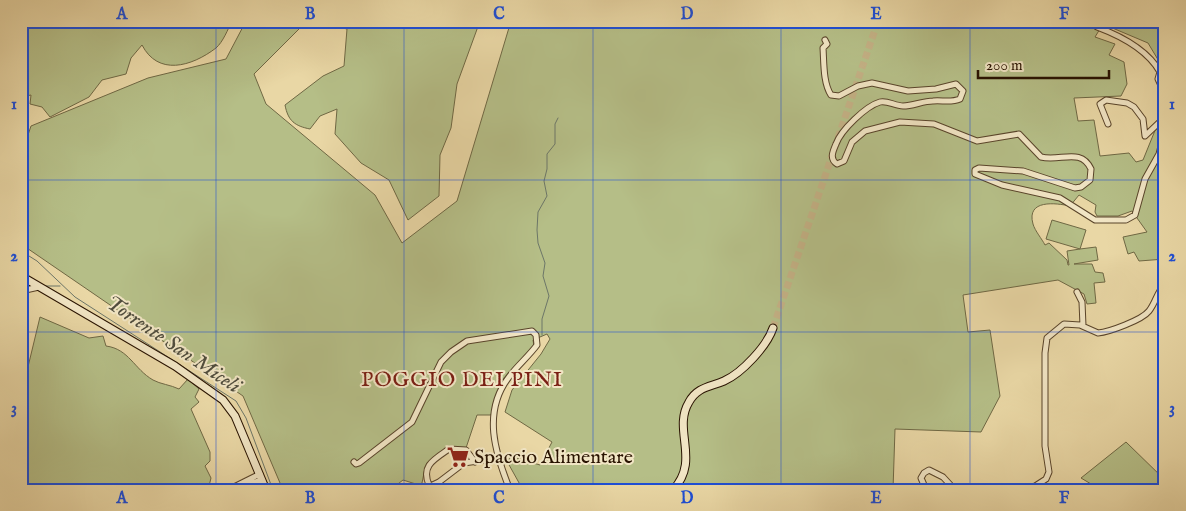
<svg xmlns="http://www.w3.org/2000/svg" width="1186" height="511" viewBox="0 0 1186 511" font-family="'IM FELL English',serif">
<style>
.green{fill:#b5be87;stroke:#6f6844}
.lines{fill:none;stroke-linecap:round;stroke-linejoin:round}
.stream{stroke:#6c7668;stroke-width:1}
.secondary-tunnel{stroke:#c3b084;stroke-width:7;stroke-dasharray:7 3.5;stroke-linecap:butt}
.street-casing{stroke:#59442a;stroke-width:7}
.secondary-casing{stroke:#291301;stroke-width:9}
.street{stroke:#f1e5c4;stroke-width:5}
.secondary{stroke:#f1e5c4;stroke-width:7}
.grid{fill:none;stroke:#1d4ed8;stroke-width:1;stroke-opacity:0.55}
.labels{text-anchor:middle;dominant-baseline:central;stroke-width:4;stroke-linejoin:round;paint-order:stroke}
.poi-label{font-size:20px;fill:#291301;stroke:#f1e5c4;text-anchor:start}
.water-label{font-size:21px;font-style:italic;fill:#504d3d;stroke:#f1e5c4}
.neighbourhood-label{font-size:21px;letter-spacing:1px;fill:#7a1f14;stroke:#f1e5c4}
.neatline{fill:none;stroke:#1d4ed8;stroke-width:2}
.grid-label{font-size:16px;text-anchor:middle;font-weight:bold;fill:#1d4ed8}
</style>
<rect width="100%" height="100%" fill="#e9d7a5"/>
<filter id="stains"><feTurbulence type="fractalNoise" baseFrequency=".004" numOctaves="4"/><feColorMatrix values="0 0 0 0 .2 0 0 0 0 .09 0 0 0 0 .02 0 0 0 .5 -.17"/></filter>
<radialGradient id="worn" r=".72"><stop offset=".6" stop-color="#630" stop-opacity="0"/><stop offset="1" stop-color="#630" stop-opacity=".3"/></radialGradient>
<!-- green -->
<path class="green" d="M21,21h211c-4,8 -9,21 -16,27 -25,19 -58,28 -74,-3l-11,13 -5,16 -24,6 -13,17 -39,20 -8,-10 -12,-3 1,-9 -10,2z
M246,21h50l6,5 -48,48 12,30 109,91 27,48 55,-42 54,-180h654v45l-2,2 -15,-25 -45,-19 -8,13 20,7 -6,11 15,7 3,22 -6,12 -47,2 4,23 16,-1 6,36 29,-3 7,9 7,-2 13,-32 9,-8v139l-26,2 -5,-9 -6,2 -5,-17 24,-5 -15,-21 -14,5h-21l-2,-4 1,-7 -17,-10 -9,11c-14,-3 -44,-7 -37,18 2,7 9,15 12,21l4,-2 18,17 1,5h1l-2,-14 13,-2 -34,-10 6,-19 34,10 -6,19 16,-2 2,13 -24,4h18l3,8 8,1 2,9 -11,1 2,20 -9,1 -3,-10 -26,-14 -95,15 5,37 22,-2 10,66 -19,36 -86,-3 -2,61h-145l-4,-3 -1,3h-220l-15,-27 2,-7 30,9 12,-23 -47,-30 7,-22 29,-36 9,-15 -3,-5 -14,6 1,6 -33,35 -10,34h-14l-11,33 -12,-1 -29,21 -3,15 -3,2 -16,-5 -13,10h-107l-40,-94 -222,-152v-88l10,-30 117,-48 78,-19z
M314,21h166l-23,63 -6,44 -11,27 -1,41 -31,24 -19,-40 -28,-17 -26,-29 2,-25 -17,7 -10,13c-15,-3 -22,-8 -25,-24l38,-29 21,-10 3,-37z
M40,317l49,21 14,-2 3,10c23,3 28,23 47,34 7,4 18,5 26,9l9,-10 11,10 -4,8 4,5 -8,7 19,43v9l-5,5 6,12 -3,12h-187v-118l6,-1z
M1126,442l39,38v10h-64l-20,-12z"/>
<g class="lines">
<!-- stream -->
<path class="stream" d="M21,251l16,10 38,36 161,104 10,17 27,72
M44,286h16
M542,335v-16l7,-23 -6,-20 2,-13 -7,-20 -1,-13 1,-18 9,-16 -3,-15 3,-12v-15l8,-10v-20l3,-6"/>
<!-- secondary-tunnel -->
<path class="secondary-tunnel" d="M838,138l40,-117
M773,328l60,-175"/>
<!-- street casing -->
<g class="street-casing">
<path id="street" d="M1097,27c24,9 50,22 63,45l-2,7 7,15
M825,40l2,4 -4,4c1,14 0,35 8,47l8,1 19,-10 14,-3 36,8 28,-2 20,-5 7,7 -3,8c-9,4 -18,1 -27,2 -10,0 -20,5 -30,5 -8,0 -16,-6 -23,-4 -14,4 -39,28 -44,42 -3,7 -7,15 1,20l7,-3 8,-19 13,-11 35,-9 34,2 43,17 42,-7 22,23c19,5 40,-10 50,12l-1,11 -9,7 -6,1 -52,-17 -44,-3 -4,2v4l27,11 58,13 35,22h31l9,-5 10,-36 14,-25 6,-24
M1108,124l-8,-20 6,-4 21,3 7,4 9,12 2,17 20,-19
M21,291l18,-4
M1077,292l5,10 1,24
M354,462l2,2 3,-1 53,-41 29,-60 10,-10 16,-11 65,-10 4,4 1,10c-9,12 -20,21 -28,32 -27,35 -14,76 1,113
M429,485c-8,-19 4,-25 20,-36l17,1 9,12
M239,487l23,-7
M228,490l32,-16
M250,490l14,-6
M422,490l17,-8 25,-19 34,-5
M929,490l-5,-5 -3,-7 3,-5 5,-3 14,7 12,13
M1029,490l17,-11 3,-7 -4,-26v-93l2,-15 17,-14 16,1 18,8c11,-1 44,-13 51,-22 7,-9 8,-19 16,-27"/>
</g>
<!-- secondary casing -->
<g class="secondary-casing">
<path id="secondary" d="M21,276l154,90 48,34 12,16 31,74
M673,490c28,-30 -1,-60 16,-88 8,-15 21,-15 35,-21 18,-8 43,-35 49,-53"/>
</g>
<!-- street -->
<use href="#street" class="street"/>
<!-- secondary -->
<use href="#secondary" class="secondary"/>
</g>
<!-- grid -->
<path class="grid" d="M216,21v469M404,21v469M593,21v469M781,21v469M970,21v469M21,180h1144M21,332h1144"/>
<!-- icons -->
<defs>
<g id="supermarket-bare" transform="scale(1.725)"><path d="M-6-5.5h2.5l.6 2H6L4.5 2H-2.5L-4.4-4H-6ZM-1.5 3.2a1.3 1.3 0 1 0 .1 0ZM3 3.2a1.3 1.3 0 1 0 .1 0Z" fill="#8f2418" stroke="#f1e5c4" stroke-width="2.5" paint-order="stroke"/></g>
</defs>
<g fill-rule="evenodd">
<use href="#supermarket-bare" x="458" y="457"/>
</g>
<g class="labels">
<!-- poi labels -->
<g class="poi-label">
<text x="474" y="457">Spaccio Alimentare</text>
</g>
<!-- water labels -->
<g class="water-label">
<text transform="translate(173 345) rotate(34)">Torrente San Miceli</text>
</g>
<!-- neighbourhood labels -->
<g class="neighbourhood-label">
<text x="462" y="380">POGGIO DEI PINI</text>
</g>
</g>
<!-- margin -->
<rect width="1186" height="511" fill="none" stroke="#e9d7a5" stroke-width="55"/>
<!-- scale -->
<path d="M978 70v8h131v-8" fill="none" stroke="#291301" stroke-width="2.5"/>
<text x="986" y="70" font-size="15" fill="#291301" stroke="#f1e5c4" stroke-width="4" paint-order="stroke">200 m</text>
<rect x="28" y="28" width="1130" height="456" class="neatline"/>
<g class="grid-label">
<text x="122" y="19">A</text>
<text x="310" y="19">B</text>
<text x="499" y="19">C</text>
<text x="687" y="19">D</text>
<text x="876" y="19">E</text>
<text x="1064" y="19">F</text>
<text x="14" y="109">1</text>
<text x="1172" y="109">1</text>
<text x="14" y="261">2</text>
<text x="1172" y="261">2</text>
<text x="14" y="413">3</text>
<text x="1172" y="413">3</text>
<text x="122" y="503">A</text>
<text x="310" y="503">B</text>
<text x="499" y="503">C</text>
<text x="687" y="503">D</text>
<text x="876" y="503">E</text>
<text x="1064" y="503">F</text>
</g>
<rect width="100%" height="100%" filter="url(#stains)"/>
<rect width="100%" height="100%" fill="url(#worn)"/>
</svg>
